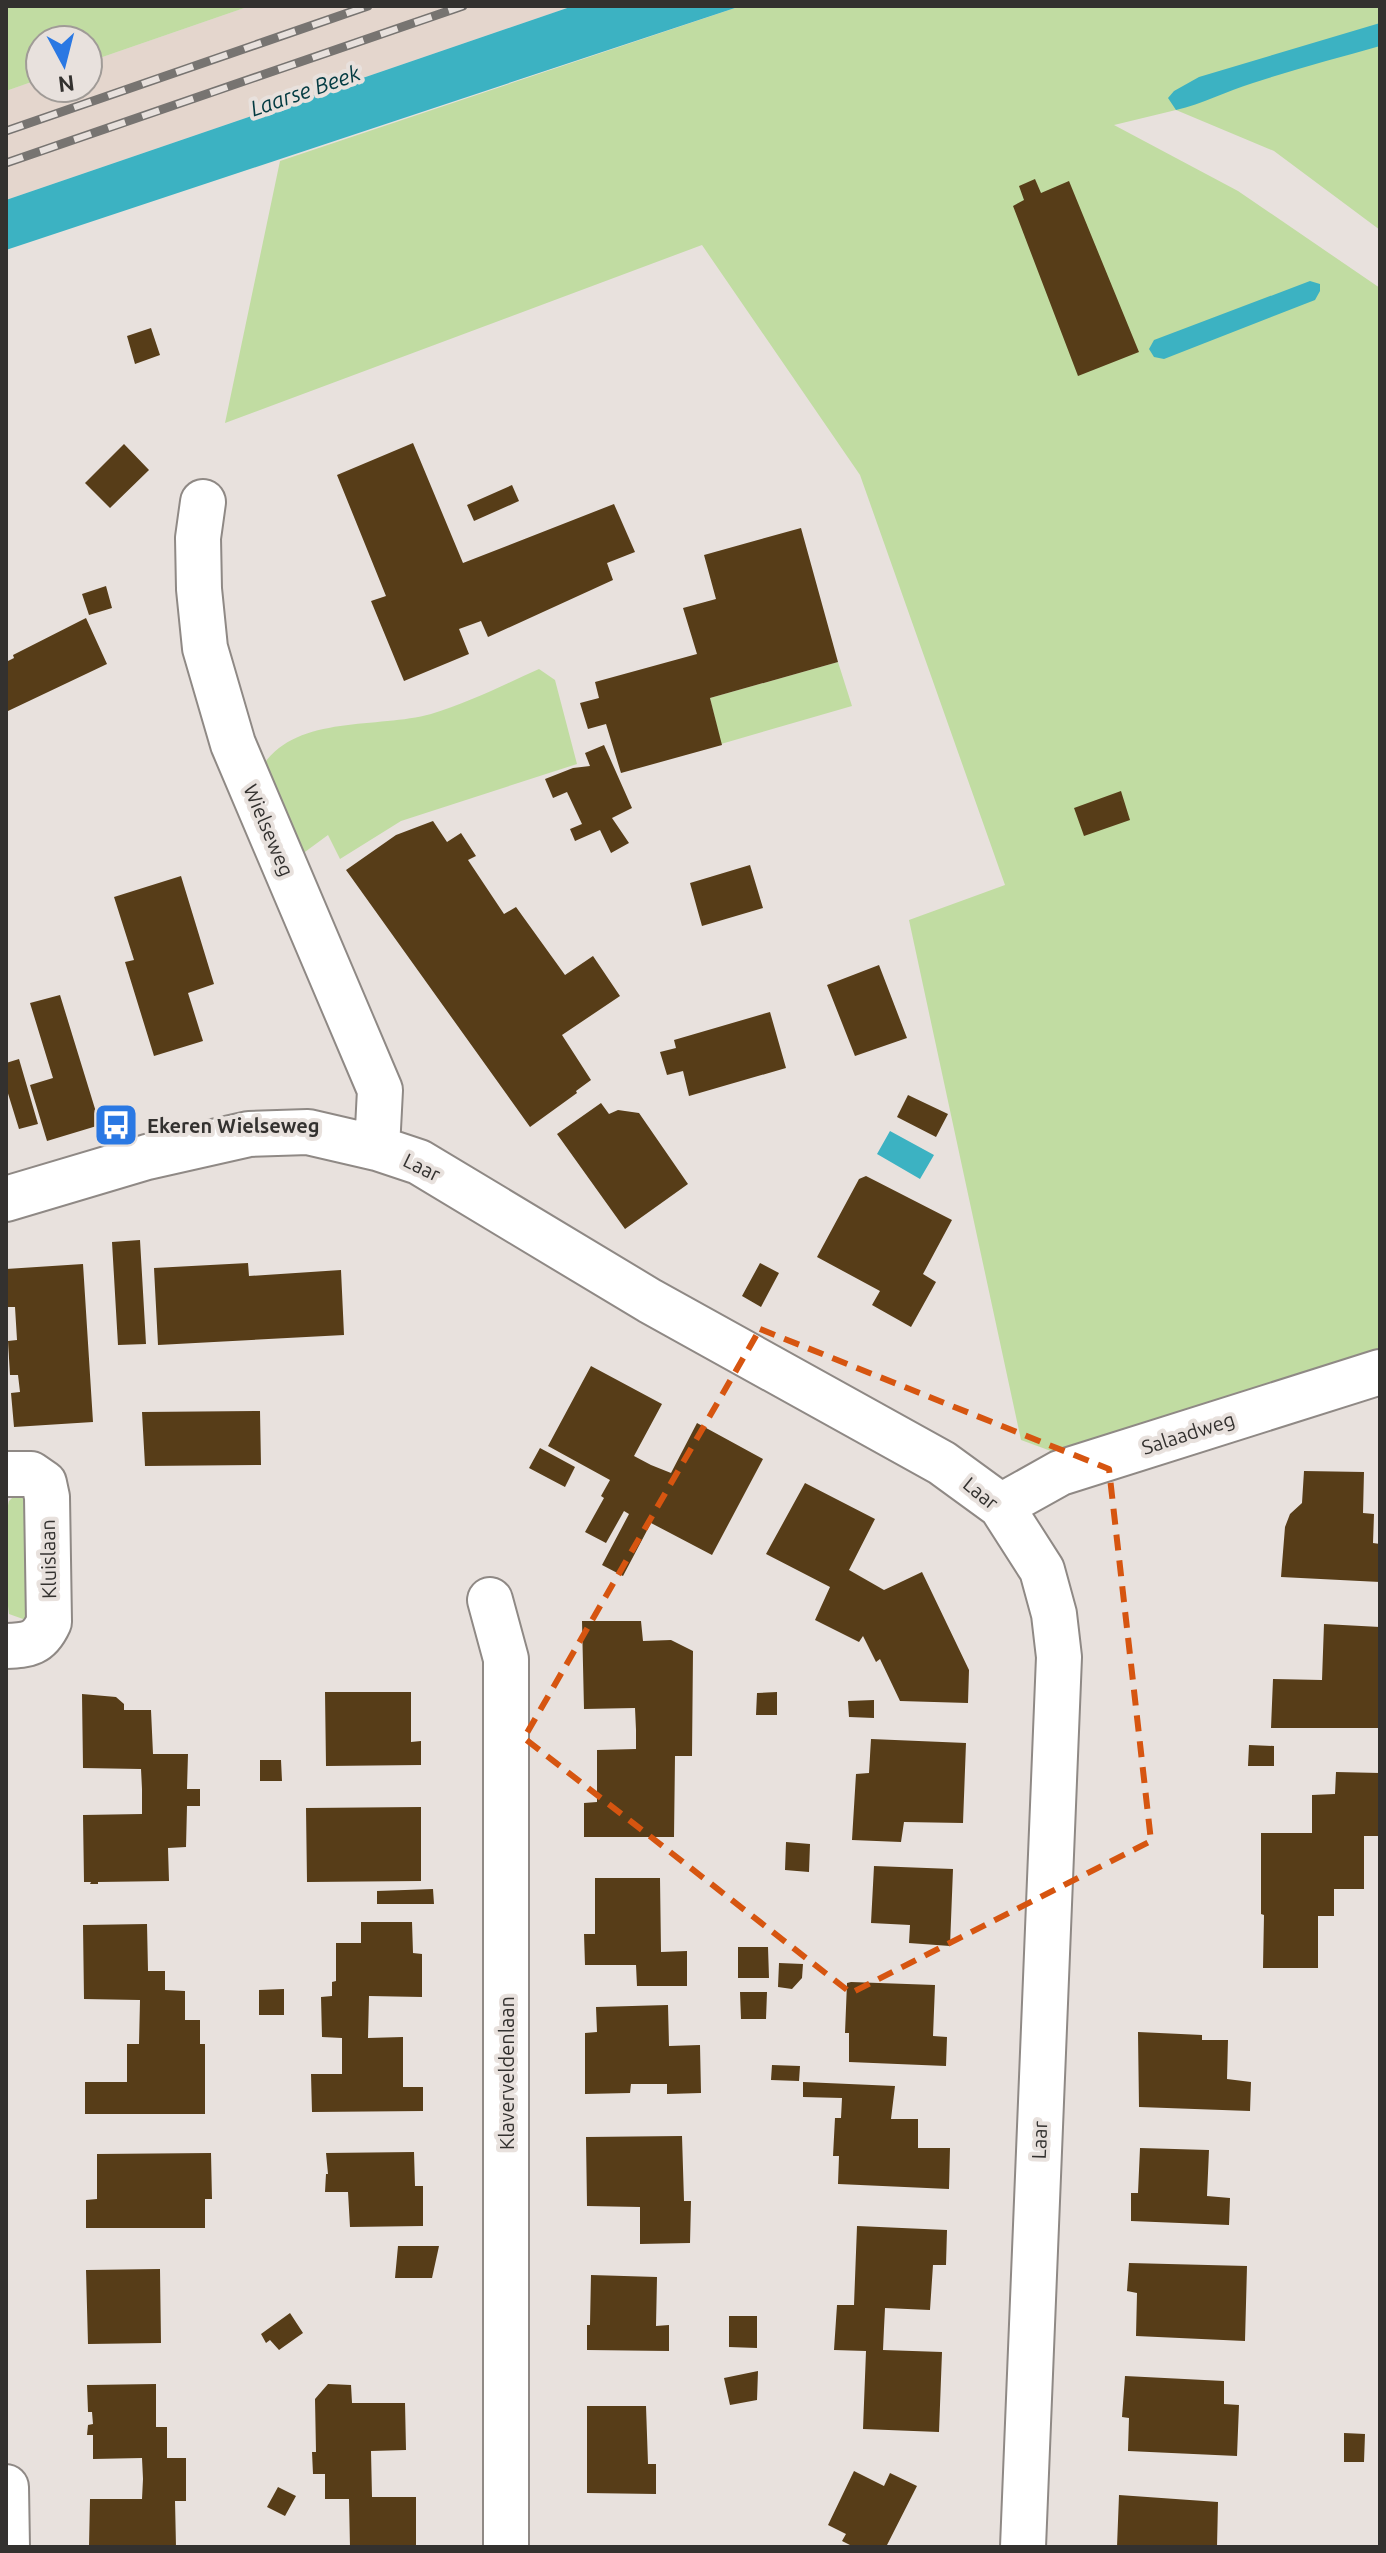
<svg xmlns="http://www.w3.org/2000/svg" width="1386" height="2553" viewBox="0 0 1386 2553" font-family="Ubuntu,sans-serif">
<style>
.built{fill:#e4d6cd}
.green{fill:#c1dca2}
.water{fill:#3cb2c2}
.building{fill:#573d18}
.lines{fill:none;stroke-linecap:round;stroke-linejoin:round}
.street-casing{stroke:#8f8985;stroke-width:48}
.street{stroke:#fff;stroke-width:44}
.rail-casing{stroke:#777471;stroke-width:9}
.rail{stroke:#e8e1dd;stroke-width:6;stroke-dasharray:18;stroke-linecap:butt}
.marked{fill:none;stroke:#d65510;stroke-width:6;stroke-dasharray:16 10;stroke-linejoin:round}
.labels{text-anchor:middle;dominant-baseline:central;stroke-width:8;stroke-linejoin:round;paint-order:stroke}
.street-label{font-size:20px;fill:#33312f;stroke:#e8e1dd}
.poi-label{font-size:20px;font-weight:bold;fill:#33312f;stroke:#e8e1dd;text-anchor:start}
.water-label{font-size:22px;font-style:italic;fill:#023a41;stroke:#e8e1dd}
</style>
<rect width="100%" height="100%" fill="#e8e1dd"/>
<!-- built -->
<path class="built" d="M250,6h323l-567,194v-109l34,-12v9h48v-26z"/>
<!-- green -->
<path class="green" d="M6,6h244l-162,56v-22h-48v39l-34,12z
M741,6h639v224l-106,-79 -98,-41 -62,15 124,66 142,97v1064l-329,99 -30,-11 -112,-520 96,-35 -145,-410 -158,-230 -477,178 55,-262z
M838,662l14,44 -131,38 -11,-46z
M539,669l16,11 22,84 -176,57 -61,38 -12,-24 -34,25 -32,-93c33,-53 115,-38 169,-53 37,-11 72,-29 108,-45z
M14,1496l16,4v116l-7,3 -14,-5 -1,-8 -1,-96 2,-9z"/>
<!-- water -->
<path class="water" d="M573,6h168l-735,244v-50z
M1380,23v23c-42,12 -85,23 -127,37 -26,8 -51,21 -77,27l-8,-12 6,-7 25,-14z
M1310,281l10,3v7l-5,9 -151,59 -10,-2 -5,-8 5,-9z
M890,1131l44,24 -14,24 -43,-25z"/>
<!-- building -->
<path class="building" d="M1035,179l6,14 28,-12 70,171 -61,24 -65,-170 11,-6 -5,-14z
M151,328l9,27 -25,9 -8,-28z
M413,443l50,120 151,-59 21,48 -28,11 6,17 -125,57 -7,-16 -22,8 10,25 -65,27 -33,-80 15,-5 -49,-121z
M124,444l25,26 -39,38 -25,-25z
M512,485l7,16 -45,20 -7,-16z
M801,528l37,134 -128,36 12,47 -101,28 -15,-49 -18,5 -8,-26 19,-5 -4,-16 102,-28 -14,-46 33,-9 -12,-44z
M106,586l6,22 -23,7 -7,-21z
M86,618l21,46 -99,47 -2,-49 8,-4 -1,-3z
M604,745l28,63 -20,10 17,25 -18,10 -11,-23 -25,11 -5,-12 12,-5 -15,-32 -14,6 -8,-19 28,-11 17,-2 -5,-13z
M1121,791l9,29 -46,16 -10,-28z
M433,821l14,21 14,-9 15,23 -8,4 36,54 12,-7 49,68 28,-19 27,40 -58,39 29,45 -15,11 1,2 -47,34 -184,-257 50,-35z
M750,865l13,43 -61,18 -12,-43z
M181,876l33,108 -26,9 15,48 -49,15 -29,-94 9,-2 -20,-63z
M879,965l28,73 -52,18 -28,-71z
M60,995l40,130 -53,16 -17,-56 23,-7 -23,-75z
M770,1012l16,56 -97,28 -6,-25 -16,4 -7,-23 16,-4 -2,-8z
M19,1059l19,65 -19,5 -13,-42v-24z
M908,1095l40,19 -12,23 -39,-20z
M601,1103l8,11 9,-4 21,3 49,71 -63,45 -68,-95z
M866,1176l86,44 -29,54 13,8 -25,45 -39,-22 8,-14 -63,-34 42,-78z
M140,1240l6,104 -28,1 -6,-103z
M248,1263l1,13 92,-6 3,65 -186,10 -4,-77z
M760,1263l19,10 -18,34 -19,-11z
M83,1264l10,158 -79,5 -3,-34 9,-1 -2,-17h-8l-2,-34 9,-1 -2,-33h-9v-38z
M591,1366l71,38 -28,52 17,9 20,8 26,-50 66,36 -51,96 -61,-32 -28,53 -21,-11 27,-51 -5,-3 -18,32 -21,-11 19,-34 -3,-2 9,-16 -62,-34z
M260,1411l1,54 -116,1 -3,-54z
M540,1448l35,19 -10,20 -36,-19z
M1304,1471l60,1 -1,41 11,1 -1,29 7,1v38l-99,-5 4,-50 5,-13 12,-11z
M805,1483l70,36 -26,51 35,20 38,-18 47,98 -1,33 -68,-2 -20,-42 -4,3 -13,-26 -4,6 -44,-22 15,-33 -64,-33z
M582,1621h59l2,20 28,-1 22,11 -1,105h-17l-1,81h-90v-34l13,-1v-52l39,-1v-19l-1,-22 -51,1z
M1324,1624l56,3v101h-109l2,-49 49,1z
M325,1692h86v50l10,-1v24l-95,1z
M777,1692v23h-21l1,-22z
M82,1694l34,3 8,7v6h27l2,44h35l-1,35h13v17h-13l-1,41 -18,1 1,33 -71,1v2h-8l1,-2h-7l-1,-67 59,-1v-25l-1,-20 -58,-1z
M874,1700v18l-25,-1 -1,-16z
M871,1739l95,4 -3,80 -59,-1 -3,20 -49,-2 4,-66 13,-1z
M1249,1745l25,1v20h-26z
M260,1760h21l1,21h-22z
M1336,1772l44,1v63h-16v53h-30v27h-16v52h-55l1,-53 -3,-1v-81h51v-38l23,-1z
M421,1807v74l-114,1 -1,-74z
M786,1842l24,2 -1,28 -24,-2z
M874,1866l79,3 -3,77 -41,-3 1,-18 -39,-2z
M595,1878h65l1,74 26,-1v35h-50l-1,-21h-51l-1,-31h11z
M433,1889l1,15h-57v-13z
M361,1922h51l1,31 9,1v43l-53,-1 -1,42 35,-1v50h20v24l-111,1 -1,-38h31v-36l-20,-1 -1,-40 11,-1v-14l4,-1v-38h25z
M147,1924l1,47h17v19l20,1v29h15v24h5v70h-120v-32h42v-38h12l1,-44 -56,-1 -1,-74z
M738,1947h30l1,31h-31z
M779,1963l24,1 -1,14 -10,11 -14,-2z
M851,1982l84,3 -2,51 14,1 -1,29 -97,-4v-29h-4l2,-50z
M284,1989v26h-25v-25z
M740,1992h27l-1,27h-25z
M668,2005l1,41 31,-1 1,48 -34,1v-10h-36l-1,9 -45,1v-61l12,-1 -1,-25z
M1138,2032l64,3v5h26l-1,39 24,3 -1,29 -111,-4z
M772,2065l28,1 -1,15 -28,-1z
M803,2082l92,4 -4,33h27v29h32l-1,41 -111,-5 1,-28h-6l2,-38h6l1,-20 -39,-1z
M682,2136l2,65h7l-1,42 -50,1v-37l-53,-1 -1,-69z
M1140,2148l69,2 -2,46 23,2 -1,27 -98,-4v-28h7z
M414,2152l1,34h8v40l-73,1 -2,-35h-23l1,-18h2l-2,-21z
M211,2153l1,46h-7v29h-119v-28l11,-1v-45z
M857,2226l90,4 -1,35h-13l-3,45 -45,-2 -1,20 -1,22 59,2 -3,80 -76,-3 3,-78 -32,-1 3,-45h17z
M398,2246h41l-7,32h-37z
M1129,2263l118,3 -2,75 -109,-5 1,-43 -10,-2z
M160,2269l1,74 -73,1 -2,-74z
M591,2275l66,2 -1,49 13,-1v26l-82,-1v-25h3z
M290,2313l13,20 -24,17 -9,-10 -4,3 -5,-9z
M729,2316h28v32l-28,-1z
M758,2371l-1,29 -27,5 -6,-27z
M1125,2376l99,5v23l15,1 -2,51 -109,-5 1,-33 -7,-1z
M156,2384v43h11v31h19v43h-11l1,46h-87l1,-48h52l1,-20 -1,-21 -49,1v-24h-6l1,-10 5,-1 -1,-12h-4l-1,-27z
M328,2384l23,1 1,18h53l1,47 -35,1 1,46h44v50h-66l-1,-48h-24v-25h-12l-1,-22h4l-1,-53z
M587,2406h59l2,58h8v30l-69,-1z
M1344,2433l21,1 -1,28h-20z
M854,2471l30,15 6,-13 27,13 -31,61h-32l-12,-6 4,-7 -18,-9z
M278,2487l18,9 -11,20 -18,-9z
M1119,2495l99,7 -1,45h-100z"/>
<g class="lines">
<!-- street casing -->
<g class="street-casing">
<path id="street" d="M203,502l-5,36 1,51 6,59 28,96 147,346 -3,58
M6,1199l141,-42 102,-23 59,-2 69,16 42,14 231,139 292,162 59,43 41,64 12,44 5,43 -36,890
M6,1474h25l13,9 3,14 2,125c-10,22 -20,23 -43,24
M1001,1506l59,-33 320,-101
M490,1600l16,59v888
M6,2487l1,60"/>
</g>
<!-- street -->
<use href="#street" class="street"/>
<!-- rail casing -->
<g class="rail-casing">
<path id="rail" d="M6,131l362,-125
M6,163l457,-157"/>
</g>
<!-- rail -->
<use href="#rail" class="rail"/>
</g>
<!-- marked area -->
<path class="marked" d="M760,1329l349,140 42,372 -300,152 -327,-255z"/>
<!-- icons -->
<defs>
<g id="bus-square" transform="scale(2.3)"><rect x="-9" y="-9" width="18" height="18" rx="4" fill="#2a78e3" stroke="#e8e1dd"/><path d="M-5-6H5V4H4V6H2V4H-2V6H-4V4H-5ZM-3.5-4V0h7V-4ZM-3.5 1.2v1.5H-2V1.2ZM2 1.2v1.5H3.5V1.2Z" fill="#fff"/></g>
</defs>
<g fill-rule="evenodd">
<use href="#bus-square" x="116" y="1125"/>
</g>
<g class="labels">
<!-- street labels -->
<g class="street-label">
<text transform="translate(269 830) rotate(67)">Wielseweg</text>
<text transform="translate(422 1167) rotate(26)">Laar</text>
<text transform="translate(1188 1433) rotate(-18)">Salaadweg</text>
<text transform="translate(981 1493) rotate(39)">Laar</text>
<text transform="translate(48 1559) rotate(-91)">Kluislaan</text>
<text transform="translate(506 2073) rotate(-90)">Klaverveldenlaan</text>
<text transform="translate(1039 2140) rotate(-88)">Laar</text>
</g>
<!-- poi labels -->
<g class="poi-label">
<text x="147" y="1125">Ekeren Wielseweg</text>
</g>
<!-- water labels -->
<g class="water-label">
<text transform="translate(305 90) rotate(-19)">Laarse Beek</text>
</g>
</g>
<!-- border -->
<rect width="1386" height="2553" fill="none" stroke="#33312f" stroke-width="16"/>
<!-- north arrow -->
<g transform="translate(64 64) rotate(173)"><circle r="38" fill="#e8e1dd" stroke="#a09b97" stroke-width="2"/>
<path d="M0-6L14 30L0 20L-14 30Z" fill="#2a78e3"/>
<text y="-12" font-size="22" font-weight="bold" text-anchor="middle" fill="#33312f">N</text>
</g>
</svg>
